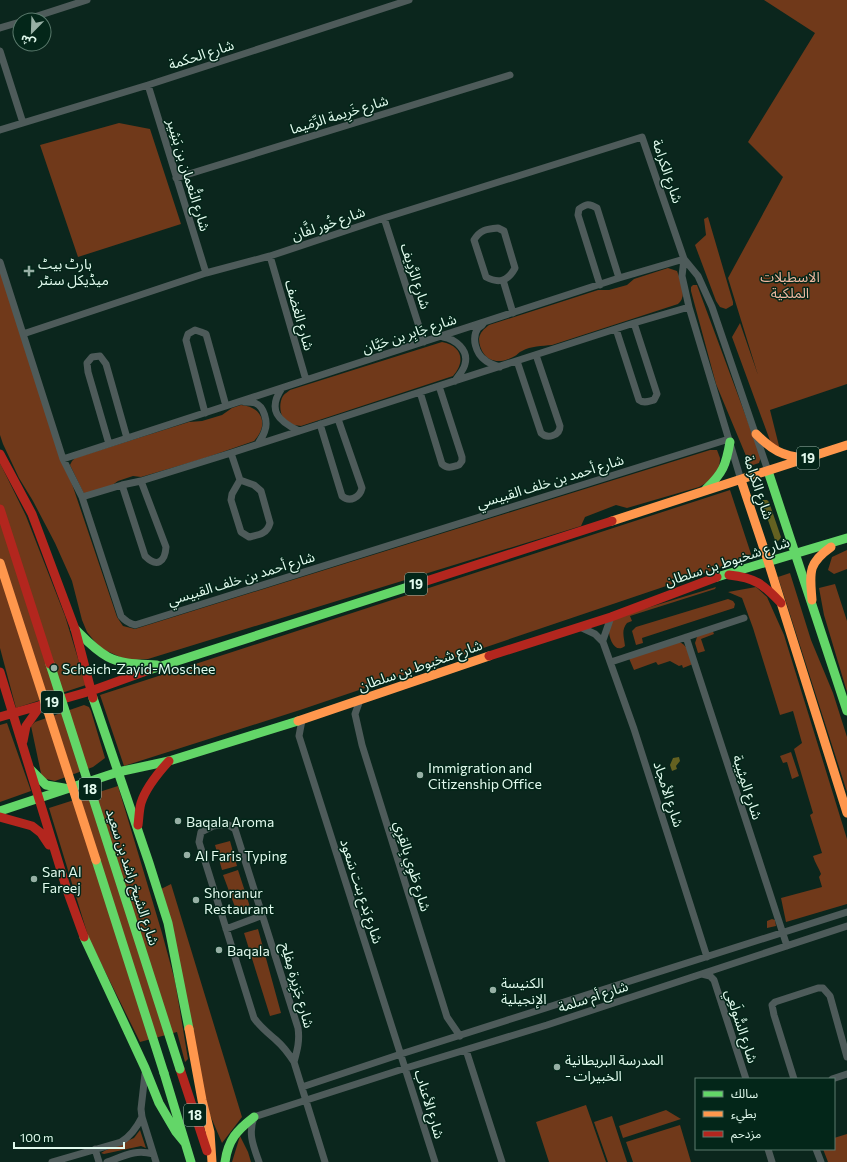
<svg xmlns="http://www.w3.org/2000/svg" width="847" height="1162" viewBox="0 0 847 1162" font-family="Commissioner,'Noto Sans Arabic',sans-serif">
<style>
.green{fill:#70391a}
.water{fill:#646121}
.lines{fill:none;stroke-linecap:round;stroke-linejoin:round}
.street{stroke:#4e5b5a;stroke-width:7}
.fast{stroke:#63d668;stroke-width:9}
.slow{stroke:#ff974d;stroke-width:9}
.jam{stroke:#b3261e;stroke-width:9}
.fast-bridge{stroke:#63d668;stroke-width:9}
.slow-bridge{stroke:#ff974d;stroke-width:9}
.jam-bridge{stroke:#b3261e;stroke-width:9}
.poi-dot{fill:#97b0a5;stroke:#032619;stroke-width:1.5}
.labels{text-anchor:middle;dominant-baseline:central;stroke-width:3;stroke-linejoin:round;paint-order:stroke}
.shield{fill:#032619;stroke:#9fbaae;stroke-width:1}
.shield-label{font-size:13px;font-weight:bold;fill:#e2faee}
.street-label{font-size:14px;fill:#e2faee;stroke:#032619}
.poi-label{font-size:14px;fill:#e2faee;stroke:#032619;text-anchor:start}
.park-label{font-size:14px;fill:#f0b9a1;stroke:#032619}
</style>
<rect width="100%" height="100%" fill="#0b261d"/>
<!-- green -->
<path class="green" d="M764,0h83v384l-77,26 10,40 -8,-4 -40,-109 8,-14 18,52 -30,-97 55,-101 -35,-35 67,-109z
M119,123l31,6 31,95 -103,33 -38,-112z
M708,217l25,85v3l-7,4 -6,-2 -4,-6 -21,-56 11,-10 -2,-16z
M668,268l9,3c2,6 8,21 5,27 0,2 -3,5 -4,6l-126,41c-10,1 -21,1 -30,6 -3,1 -5,4 -7,5 -11,6 -23,8 -31,-2 -3,-4 -5,-10 -5,-15 1,-7 5,-10 10,-14l109,-35h11l18,-5 7,-6z
M0,271l117,346 6,9 12,3 575,-179h7l3,8 -1,13 -6,8 -14,8 -72,21 -11,-3 -31,12 -4,9 -433,133 -21,1 -27,-12 -13,-16 -5,-12 -10,-39 -17,-38 -22,-42 -14,-23 -16,-34 -3,-9z
M693,285h4l64,172 -2,6 -6,2 -4,-2 -33,-79 -25,-93v-4z
M442,342c20,4 24,19 11,34l-152,50c-5,-1 -9,-1 -13,-3 -8,-5 -10,-19 -5,-27 2,-3 5,-4 7,-6z
M241,405c22,2 28,20 13,36l-52,18 -61,18 -8,-1 -15,5 -10,7 -24,6 -14,-29 2,-4 3,-3 114,-36 13,-1 20,-6 10,-7z
M0,463l26,53 39,100 21,69 -70,23 -16,-60z
M730,490l22,67 -452,153 -176,56 -24,-71z
M847,550v19l-13,5 -6,-4 4,-13z
M790,573l21,67 22,53 14,44v55l-69,-215z
M835,584l12,37v71l-23,-77 -5,-27z
M716,587l-1,2 -85,27 2,5 -5,2c-6,7 -3,14 -2,23 -12,10 -19,-15 -15,-22 1,-3 5,-5 7,-7z
M756,587l11,10 17,38 63,204v65l-61,18 -5,-24 41,-11 -3,-10 2,-3c-2,-6 -6,-11 -8,-18l9,-3 -12,-38 3,-2 -19,-64 8,-6 -9,-32 -13,4 -27,-87 -11,-30 -14,-6z
M728,599l5,2 2,3 -1,4 -92,30 1,5 -7,2 -4,-14 4,-4z
M712,629l2,5 -13,5 4,12 -7,2 -3,-10 3,-9z
M677,641c11,3 12,13 16,23l-10,4 -1,-3 -3,1 -9,-5 -12,4 -2,-3 -22,8 -6,-14z
M84,705l5,2 2,4 14,47 -12,9 -38,14 -13,-3 -11,-52 4,-4z
M7,723l24,68 -31,11v-77z
M791,752l8,24 -7,3 -5,-17 -4,1 -3,-7z
M118,786l44,147 13,48 13,78 -3,3 -8,-30 -37,10 -51,-103 -40,-131z
M230,841l7,25 -15,4 -7,-25z
M238,870l13,40 -13,5 -15,-40z
M171,884l71,233 -20,26 -14,-33 -47,-221z
M772,919l3,1 1,6 -9,2v-7z
M258,929l23,84 -11,3 -26,-83z
M586,1105l20,57h-57l-13,-40z
M666,1110l15,9 -58,19 -4,-12z
M612,1116l15,46h-19l-14,-40z
M680,1125l11,37h-58l-7,-20z
M140,1130l6,18 -5,-2 -37,8 -3,-1 5,-3 28,-12z
M847,1134v28h-19l-5,-13h11v-11z
M240,1136l8,16 3,10h-19z"/>
<!-- water -->
<path class="water" d="M763,500h4l2,2 12,35 -1,2 -2,2 -3,-1 -13,-37z
M679,757l1,4 -4,5 1,3 -5,2 -2,-6 3,-7z"/>
<g class="lines">
<!-- street -->
<path class="street" d="M25,20l62,-20
M0,28l20,-6
M0,51l23,72
M148,85l58,188
M0,130l148,-45 261,-85
M176,178l334,-103
M384,218l40,124
M498,228l6,3 11,37c-7,13 -16,16 -29,9l-12,-37c6,-10 12,-11 24,-12z
M270,256l36,124
M684,259l-2,17 7,31 52,173
M0,262l63,197 19,38 39,119c4,5 7,7 14,9l594,-186
M503,280l10,33
M600,285l-22,-70 1,-6c7,-5 10,-6 18,-1l22,70
M483,324c-1,2 -4,3 -5,4 -7,10 -2,26 7,32 4,4 10,5 15,7
M616,329l23,71c5,4 10,1 15,0l3,-6 -23,-71
M23,334l183,-61 64,-17 114,-38 258,-81 42,122 14,17 14,31 56,164
M443,337c12,2 26,13 22,27 -1,6 -7,12 -10,17
M517,361l24,72c6,6 19,3 19,-7l-24,-71
M282,388c-15,22 -4,33 17,43
M420,392l22,72c6,5 10,3 17,1l3,-4v-4l-23,-71
M245,402c3,0 7,0 10,1 9,3 13,19 10,27 -1,5 -5,10 -7,14
M205,413l-19,-73 2,-6 7,-4 6,2 5,2 20,72
M320,424l22,72c8,7 18,1 20,-8l-24,-69
M109,444l-21,-72 -1,-9 5,-6 8,-1 6,8 21,74
M231,453l9,27 -8,14 -1,6 10,32 8,5c10,-2 18,-3 21,-14l-9,-32 -7,-6 -14,-5
M63,459l556,-181 65,-19
M122,485l23,71c12,12 20,6 21,-9l-25,-66
M82,497l40,-12 19,-4 90,-28 403,-130 55,-16
M580,627l15,7 8,8 31,87 73,228
M686,637l101,309
M603,640l8,-23
M611,662l133,-44
M360,700l-5,14 7,31 85,272 13,19
M302,720l-3,16 136,426
M226,929l37,-14
M702,974l8,2 4,4 32,99
M466,1050l36,112
M294,1062c3,-11 6,-21 4,-34l-63,-199 -8,-5 -14,2 -12,6 -2,10 55,176c6,9 14,15 22,22 8,7 13,14 18,22l31,100
M145,1074l-4,35 1,8 14,45
M794,1079l-20,-64 -2,-10 3,-3 43,-14h5l7,8 17,61
M832,1079l15,-5
M302,1087l99,-33 446,-142
M95,1149l4,13
M768,1149l4,13
M816,1149l5,13
M52,1162l69,-20c10,-6 16,-15 21,-25
M107,1162c17,-6 28,-13 46,-8
M259,1162c-6,-17 -11,-28 -5,-45l152,-49 141,-43 300,-99"/>
<!-- fast -->
<path class="fast" d="M768,471l79,240
M706,489c17,-16 20,-24 24,-47
M717,577l130,-39
M75,629c10,10 20,21 33,28 15,8 33,7 49,8
M149,670l265,-85
M93,698l56,165 19,60 21,106
M31,770l15,15 18,3
M0,811l118,-39 51,-11 129,-40
M84,937l61,131 14,35 17,29 9,11
M164,1073l27,89
M225,1162c3,-22 12,-32 29,-45"/>
<!-- slow -->
<path class="slow" d="M756,434c16,16 26,22 48,24
M741,480l27,81 79,252
M612,521l235,-76
M812,600c-2,-27 -5,-36 19,-53
M298,721l191,-65
M189,1029l13,71 8,32 2,30"/>
<!-- jam -->
<path class="jam" d="M0,454l32,60 43,115 18,69
M729,575c27,3 34,9 52,28
M414,585l198,-64
M489,656l122,-39 106,-40
M0,672l67,218 17,47
M0,717l91,-26 58,-21
M23,741l3,-15 15,-21
M0,817l32,9 9,7 8,12
M138,825c1,-7 1,-15 3,-22 5,-16 17,-30 28,-42
M180,1069l27,82"/>
<!-- fast-bridge -->
<path class="fast-bridge" d="M50,664l130,405
M96,860l68,213"/>
<!-- slow-bridge -->
<path class="slow-bridge" d="M0,563l96,297"/>
<!-- jam-bridge -->
<path class="jam-bridge" d="M0,509l50,155"/>
</g>
<!-- markers -->
<g class="poi-dot">
<path d="M27 265h4v4h4v4h-4v4h-4v-4h-4v-4h4z"/>
<circle cx="54" cy="668" r="4"/>
<circle cx="420" cy="775" r="4"/>
<circle cx="178" cy="821" r="4"/>
<circle cx="187" cy="855" r="4"/>
<circle cx="34" cy="879" r="4"/>
<circle cx="196" cy="900" r="4"/>
<circle cx="219" cy="950" r="4"/>
<circle cx="493" cy="990" r="4"/>
<circle cx="557" cy="1067" r="4"/>
</g>
<g class="labels">
<!-- shield labels -->
<g class="shield">
<rect x="797" y="447" width="22" height="22" rx="3"/>
<rect x="405" y="573" width="22" height="22" rx="3"/>
<rect x="41" y="691" width="22" height="22" rx="3"/>
<rect x="79" y="778" width="22" height="22" rx="3"/>
<rect x="184" y="1104" width="22" height="22" rx="3"/>
</g>
<g class="shield-label">
<text x="808" y="458">19</text>
<text x="416" y="584">19</text>
<text x="52" y="702">19</text>
<text x="90" y="789">18</text>
<text x="195" y="1115">18</text>
</g>
<!-- street labels -->
<g class="street-label">
<text transform="translate(201 54) rotate(-18)">شارع الحكمة</text>
<text transform="translate(339 114) rotate(-17)">شارع خَرِيمة الرِّمَيما</text>
<text transform="translate(668 171) rotate(71)">شارع الكرامة</text>
<text transform="translate(189 175) rotate(73)">شارع النُّعمان بن بَشِير</text>
<text transform="translate(328 223) rotate(-19)">شارع خُور لفَّان</text>
<text transform="translate(416 276) rotate(72)">شارع الرَّدِيف</text>
<text transform="translate(300 315) rotate(74)">شارع الغضف</text>
<text transform="translate(409 333) rotate(-18)">شارع جَابِر بن حَيَّان</text>
<text transform="translate(550 481) rotate(-17)">شارع أحمد بن خلف القبيسي</text>
<text transform="translate(759 487) rotate(72)">شارع الكرامة</text>
<text transform="translate(727 561) rotate(-18)">شارع شخبوط بن سلطان</text>
<text transform="translate(241 578) rotate(-17)">شارع أحمد بن خلف القبيسي</text>
<text transform="translate(420 665) rotate(-19)">شارع شخبوط بن سلطان</text>
<text transform="translate(748 787) rotate(72)">شارع المِثِيبة</text>
<text transform="translate(669 794) rotate(72)">شارع الأمجاد</text>
<text transform="translate(413 866) rotate(73)">شارع طَوِي بِالقِرِي</text>
<text transform="translate(133 877) rotate(72)">شارع الشيخ راشد بن سعيد</text>
<text transform="translate(362 891) rotate(72)">شارع بَدع بنت سَعود</text>
<text transform="translate(298 985) rotate(74)">شارع جَزِيرة مِفلِح</text>
<text transform="translate(593 996) rotate(-18)">شارع أم سلمة</text>
<text transform="translate(742 1026) rotate(72)">شارع السُّولَعِي</text>
<text transform="translate(430 1104) rotate(73)">شارع الأعناب</text>
</g>
<!-- poi labels -->
<g class="poi-label">
<text x="38" y="263">ہارٹ بیٹ<tspan x="38" dy="16">میڈیکل سنٹر</tspan></text>
<text x="62" y="668">Scheich-Zayid-Moschee</text>
<text x="428" y="767">Immigration and<tspan x="428" dy="16">Citizenship Office</tspan></text>
<text x="186" y="821">Baqala Aroma</text>
<text x="195" y="855">Al Faris Typing</text>
<text x="42" y="871">San Al<tspan x="42" dy="16">Fareej</tspan></text>
<text x="204" y="892">Shoranur<tspan x="204" dy="16">Restaurant</tspan></text>
<text x="227" y="950">Baqala</text>
<text x="501" y="982">الكنيسة<tspan x="501" dy="16">الإنجيلية</tspan></text>
<text x="565" y="1059">المدرسة البريطانية<tspan x="565" dy="16">- الخبيرات</tspan></text>
</g>
<!-- park labels -->
<g class="park-label">
<text x="790" y="276">الاسطبلات<tspan x="790" dy="16">الملكية</tspan></text>
</g>
</g>
<!-- legend -->
<rect x="695" y="1078" width="140" height="72" fill="#032619" stroke="#5c7b6e"/>
<rect x="703" y="1091" width="20" height="6" fill="#63d668" stroke="#5c7b6e"/>
<text x="731" y="1098" font-size="12" fill="#e2faee">سالك</text>
<rect x="703" y="1111" width="20" height="6" fill="#ff974d" stroke="#5c7b6e"/>
<text x="731" y="1118" font-size="12" fill="#e2faee">بطيء</text>
<rect x="703" y="1131" width="20" height="6" fill="#b3261e" stroke="#5c7b6e"/>
<text x="731" y="1138" font-size="12" fill="#e2faee">مزدحم</text>
<!-- north arrow -->
<g transform="translate(32 32) rotate(203)"><circle r="19" fill="#032619" stroke="#5c7b6e"/>
<path d="M0-3L7 15L0 10L-7 15Z" fill="#97b0a5"/>
<text y="-6" font-size="11" font-weight="bold" text-anchor="middle" fill="#e2faee">ش</text>
</g>
<!-- scale -->
<path d="M14 1142v6h110v-6" fill="none" stroke="#e2faee" stroke-width="2"/>
<text x="20" y="1142" font-size="12" fill="#e2faee" stroke="#032619" stroke-width="3" paint-order="stroke">100 m</text>
</svg>
